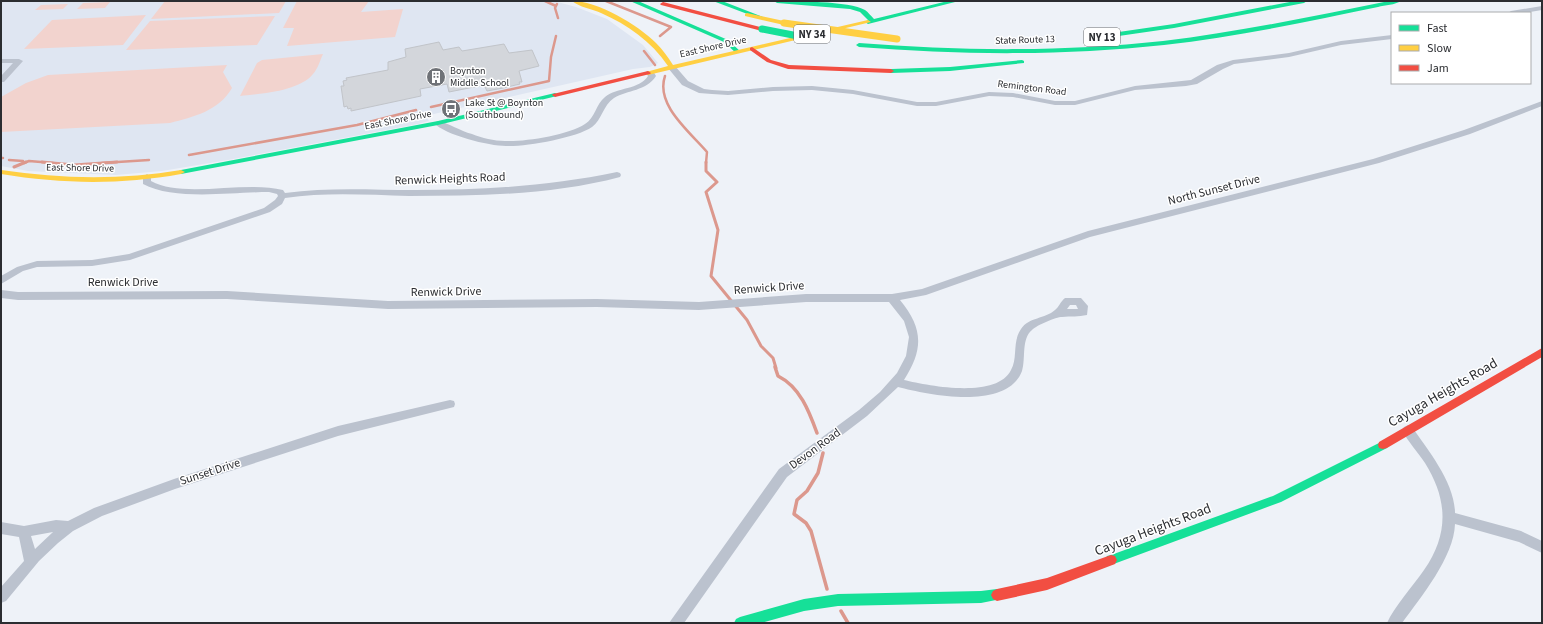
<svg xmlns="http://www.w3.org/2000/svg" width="1543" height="624" viewBox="0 0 1543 624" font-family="'Source Sans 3',sans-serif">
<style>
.built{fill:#dfe6f2}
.green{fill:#f2d3ce}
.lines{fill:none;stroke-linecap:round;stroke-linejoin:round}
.stream-far2{stroke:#dc988d;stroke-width:2.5}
.stream-far1{stroke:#dc988d;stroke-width:3}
.stream{stroke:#dc988d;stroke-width:3.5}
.building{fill:#d3d6db;stroke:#c1c4c9}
.street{fill:#bbc2ce;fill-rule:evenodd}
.fast{fill:#16e098;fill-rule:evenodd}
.slow{fill:#ffcf43;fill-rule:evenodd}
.jam{fill:#f24e42;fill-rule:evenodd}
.fast-bridge{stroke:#16e098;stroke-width:7}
.slow-bridge{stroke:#ffcf43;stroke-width:7}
.labels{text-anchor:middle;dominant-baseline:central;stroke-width:3;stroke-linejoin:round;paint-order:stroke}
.far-street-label{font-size:10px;fill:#2b2d31;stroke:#fff}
.far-poi-label{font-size:10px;fill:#2b2d31;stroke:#fff;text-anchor:start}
.shield{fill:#fff;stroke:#6b6c6f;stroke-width:1}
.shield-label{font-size:11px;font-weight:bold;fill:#2b2d31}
.street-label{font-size:12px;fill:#2b2d31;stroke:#fff}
.near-street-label{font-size:14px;fill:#2b2d31;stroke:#fff}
</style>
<rect width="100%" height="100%" fill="#eef2f8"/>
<!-- built -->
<path class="built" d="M1,1h553l22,6 31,12 36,26 15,18 -8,4 -17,2 -208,47 4,5 -11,3 -190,36 -66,11 -46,4 -88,-4 -27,-5z"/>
<!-- green -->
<path class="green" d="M165,1h121l-7,12 -128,6z
M297,1h72l-8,11 42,-3 -8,28 -108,9 7,-18h-11z
M110,2l-5,6 -28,1 6,-6z
M68,4l-5,5 -28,1 6,-5z
M146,15l-23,30 -99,4 28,-29z
M275,16l-18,29 -131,5 24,-29z
M323,54c-3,6 -5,15 -10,20 -13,17 -53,20 -73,22l17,-33 5,-3z
M227,65l-4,7 9,16c-13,23 -39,29 -62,35l-169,9v-35l25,-14 22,-8z"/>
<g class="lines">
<!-- stream-far2 -->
<path class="stream-far2" d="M545,1l11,5
M606,1l65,26 -11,9
M557,4l-2,4 3,10
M644,51l11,14
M665,76c-10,29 25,56 42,76l-1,11
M431,107l118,-26 2,-24 5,-21
M189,155l168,-30 59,-15
M1,158h2
M9,160l14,1
M24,163l5,-2 24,2
M102,163l47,-3"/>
<!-- stream-far1 -->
<path class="stream-far1" d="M42,162l32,3 43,-3
M706,162v9l11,11 -11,10 12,38 -7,46 36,44 14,26 12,12 3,10
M14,167l12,-5"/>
<!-- stream -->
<path class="stream" d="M775,367l3,9c22,11 31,35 39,57
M823,453l-5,20 -11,18 -10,9 -3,14 12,9 5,8 16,58
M841,611l7,12"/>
</g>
<!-- building -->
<path class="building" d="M439,42l4,8 16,-3 3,4 42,-7 5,9 23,-3 7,16 -20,5 3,11h-3l1,2 -17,4 -16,3 -3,-6 -35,7 -2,-8 -27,5 1,7 -70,15v-3l-3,1 -1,-3 -3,1 -3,-21h3l-1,-5 4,-1 -1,-2 42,-8v-8l18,-5 -1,-8z"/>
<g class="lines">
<!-- street -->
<path class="street" d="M1542,6v4l-18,3h-16l3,-2z
M1392,35v4l-51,6 -52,12 -55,7 -11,5 -26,15 -11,2 -51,4 -60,15h-20l-42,-8 -24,-1 -53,10h-19l-64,-12 -41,-4 -39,1 -45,4 -16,-1 -13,-1 -17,-8 -14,-17 4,-2h3l13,15 16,8 8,1 16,1 45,-4 39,-1 41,4 64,12h19l53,-10 24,1 42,8h20l60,-15 56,-6 26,-15 16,-5 56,-7 52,-12z
M1,59h18l4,2 -19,21h-3v-6l12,-13h-12z
M647,71h6l3,5c-10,15 -28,14 -42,22 -11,7 -12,22 -22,29 -16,11 -67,20 -86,19 -17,0 -61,-11 -72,-23l4,-2c11,2 22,10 34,13 10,4 22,7 33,7 20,1 63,-6 80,-17 10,-6 11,-20 20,-27 12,-10 34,-7 43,-21l-2,-3z
M1542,101v5l-72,28 -91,29 -289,74 -164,58 -26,5c23,28 24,49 4,80 25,6 93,19 107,-10 7,-12 1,-28 10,-41 8,-12 24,-10 34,-19 4,-3 5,-8 10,-12h16l7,8 -1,9c-9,2 -16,1 -25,2 -6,0 -25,8 -30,13 -11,9 -6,28 -10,41 -15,40 -93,24 -124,16l-31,29 -80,61 -103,146h-15l110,-154 80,-59 21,-18 17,-19 9,-17 3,-19 -5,-16 -15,-19h-83l-107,8 -102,-3 -209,2 -161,-10 -209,1 -17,-2v-8l17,2 209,-1 161,10 209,-2 102,3 107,-8h86l30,-5 166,-58 285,-72 91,-29zM1070,305h6l2,4h-11z
M617,172l3,1 1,2 -1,2c-68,18 -141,19 -211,19 -41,-1 -83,-4 -124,2l-3,6 -12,8 -140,48 -38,6 -55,1 -14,4 -22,13v-8l16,-9 20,-6 55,-1 37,-6 135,-46 11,-8 3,-4 -1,-2 -8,-2c-36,0 -95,9 -126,-8v-7l4,-3 4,3v4c33,18 94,-1 132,9l2,3c43,-6 86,-3 130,-3 68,0 135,-4 202,-18z
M450,400l4,1 1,3 -1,3 -116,29 -163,53 -73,27 -29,15 -15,12 -19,18 -33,40 -5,2v-16l23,-26 -5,-24 -18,-3v-12l23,4 32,-6 12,1 26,-13 80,-29 164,-53zM53,532l-18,17 -4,-13z
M1408,425l4,2c16,23 43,56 43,86l66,18 21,10v12l-23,-11 -64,-18c-1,33 -34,73 -53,99h-15c7,-16 26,-37 37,-53 25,-36 24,-70 1,-107 -7,-11 -17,-21 -23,-33l2,-3z"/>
<!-- fast -->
<path class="fast" d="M630,1h8l90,39 13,12 -5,1 -12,-11z
M713,1h9l41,16 -5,1z
M774,1c19,0 76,0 91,9 3,2 6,6 9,9l74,-18h11l-91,23 -3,-2 3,-2 -8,-8 -10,-3 -73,-6z
M1295,1h12l-3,2 -130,25 -76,11 -3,-2 3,-2 76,-11z
M1389,1h12c-6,4 -16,4 -23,6 -18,4 -36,7 -53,11 -54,11 -107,21 -161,27 -102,11 -204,10 -305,2l-3,-2 3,-2c101,8 203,9 304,-2 76,-9 151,-25 226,-40z
M1022,60l2,1v2l-74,8 -59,2 -3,-2 3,-2 59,-2z
M555,93l2,1v2l-119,29 -257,49 -4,-2 4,-2 257,-49z
M1383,441l4,1 1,3 -1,3 -106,54 -170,63 -4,-1 -2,-4 2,-4 4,-1 162,-59z
M997,589l4,2 2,4 -2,4 -20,4 -143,3 -34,5 -43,12h-27l2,-4 4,-2 64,-18 34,-5 143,-3z"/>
<!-- slow -->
<path class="slow" d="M572,1c26,0 66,24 84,42 7,7 12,14 17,22l195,-45 3,2 -223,53 -3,-2 1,-1 22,-6c-17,-25 -40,-41 -67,-53 -9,-4 -22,-6 -29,-12z
M747,13l37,8 3,2 -3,2 -39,-9v-2z
M1,170c61,9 120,10 180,0l4,2 -4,2c-61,11 -119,10 -180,0z"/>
<!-- jam -->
<path class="jam" d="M663,2l101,26 1,1 -3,2 -101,-26 -1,-1z
M752,47l19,13 18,5 102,4 3,2 -3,2 -103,-4 -21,-7 -17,-12v-2z
M648,71l3,2 -1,1 -95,23 -3,-2 1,-1z
M1542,348v9l-155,91 -4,1 -4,-1 -1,-3 1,-3z
M1111,555l4,1 2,4 -2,4 -68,26 -50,11 -4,-2 -2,-4 2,-4 4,-2 50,-11z"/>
<!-- fast-bridge -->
<path class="fast-bridge" d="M762,29l36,7"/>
<!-- slow-bridge -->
<path class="slow-bridge" d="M784,23l113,16"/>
</g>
<!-- icons -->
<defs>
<g id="building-disc" transform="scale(1)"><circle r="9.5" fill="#6f7277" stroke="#fff"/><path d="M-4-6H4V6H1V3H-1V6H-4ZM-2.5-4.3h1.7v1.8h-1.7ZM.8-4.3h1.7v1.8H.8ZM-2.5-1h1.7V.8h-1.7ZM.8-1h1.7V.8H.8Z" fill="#fff"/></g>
<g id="bus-disc" transform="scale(1)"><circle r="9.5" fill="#6f7277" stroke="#fff"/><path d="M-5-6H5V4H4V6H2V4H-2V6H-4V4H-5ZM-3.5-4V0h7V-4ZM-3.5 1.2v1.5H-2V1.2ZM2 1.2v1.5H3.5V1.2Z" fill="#fff"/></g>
</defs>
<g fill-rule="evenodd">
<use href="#building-disc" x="436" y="77"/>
<use href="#bus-disc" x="451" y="109"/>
</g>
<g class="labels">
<!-- far-street labels -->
<g class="far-street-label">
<text transform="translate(1025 40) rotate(-2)">State Route 13</text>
<text transform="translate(713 47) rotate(-13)">East Shore Drive</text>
<text transform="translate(1032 88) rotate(7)">Remington Road</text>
<text transform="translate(398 120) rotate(-11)">East Shore Drive</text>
<text transform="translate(80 168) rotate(1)">East Shore Drive</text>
</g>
<!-- far-poi labels -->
<g class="far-poi-label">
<text x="450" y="71">Boynton<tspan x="450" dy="12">Middle School</tspan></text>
<text x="465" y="103">Lake St @ Boynton<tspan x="465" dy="12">(Southbound)</tspan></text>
</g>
<!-- shield labels -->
<g class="shield">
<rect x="794" y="25" width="36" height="18" rx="3"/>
<rect x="1084" y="28" width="36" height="18" rx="3"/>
</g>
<g class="shield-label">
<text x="812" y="34">NY 34</text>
<text x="1102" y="37">NY 13</text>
</g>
<!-- street labels -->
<g class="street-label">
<text transform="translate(450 179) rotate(-2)">Renwick Heights Road</text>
<text transform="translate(1214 190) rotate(-14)">North Sunset Drive</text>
<text x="123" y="282">Renwick Drive</text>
<text transform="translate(769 288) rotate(-4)">Renwick Drive</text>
<text transform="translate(446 292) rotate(-1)">Renwick Drive</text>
<text transform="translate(815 449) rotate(-36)">Devon Road</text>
<text transform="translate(210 472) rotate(-18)">Sunset Drive</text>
</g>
<!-- near-street labels -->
<g class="near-street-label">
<text transform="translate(1443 393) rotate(-30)">Cayuga Heights Road</text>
<text transform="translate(1153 530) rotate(-21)">Cayuga Heights Road</text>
</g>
</g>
<!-- border -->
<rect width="1543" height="624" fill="none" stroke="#2b2d31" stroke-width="4"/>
<!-- legend -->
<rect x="1391" y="12" width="140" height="72" fill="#ffffff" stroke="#aaabad"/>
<rect x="1399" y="25" width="20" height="6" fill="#16e098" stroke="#aaabad"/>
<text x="1427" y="32" font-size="12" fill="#2b2d31">Fast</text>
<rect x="1399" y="45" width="20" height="6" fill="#ffcf43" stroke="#aaabad"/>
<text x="1427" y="52" font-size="12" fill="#2b2d31">Slow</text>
<rect x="1399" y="65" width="20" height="6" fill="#f24e42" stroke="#aaabad"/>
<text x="1427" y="72" font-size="12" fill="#2b2d31">Jam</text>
</svg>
